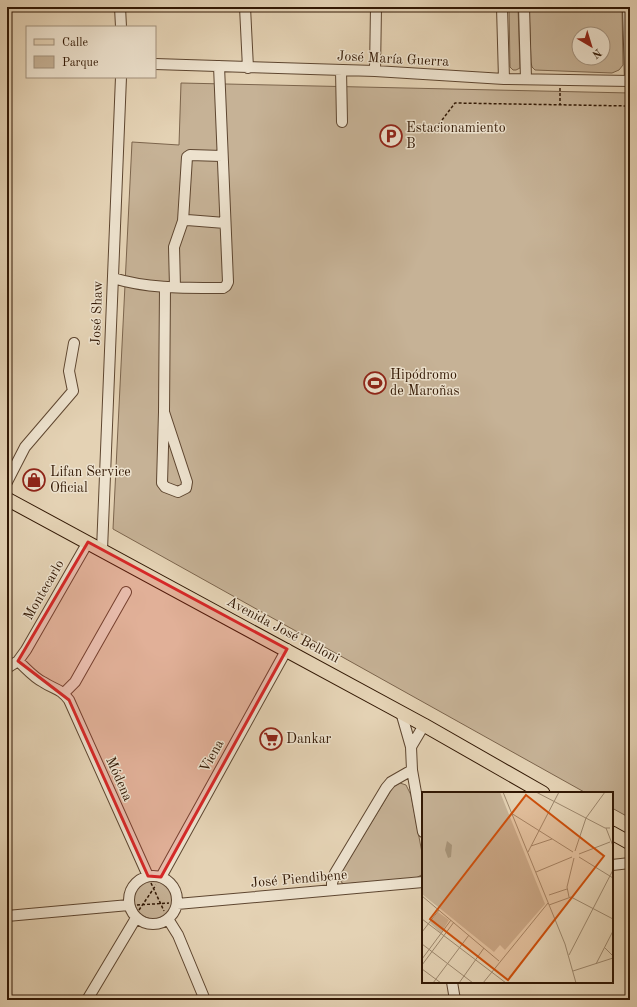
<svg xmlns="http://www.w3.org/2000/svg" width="637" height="1007" viewBox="0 0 637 1007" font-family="'Old Standard TT',serif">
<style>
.green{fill:#c6b296;stroke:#7c654d;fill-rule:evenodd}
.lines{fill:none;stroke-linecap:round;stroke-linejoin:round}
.minor-casing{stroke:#5e4630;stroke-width:12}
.major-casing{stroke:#321804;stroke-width:15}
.path{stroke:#321804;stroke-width:1.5;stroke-dasharray:3 2;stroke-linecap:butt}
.minor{stroke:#ede2ce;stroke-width:10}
.major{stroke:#e4d2b4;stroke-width:13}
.marked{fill:#d62828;fill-opacity:0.2;stroke:#d62828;stroke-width:3;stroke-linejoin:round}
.labels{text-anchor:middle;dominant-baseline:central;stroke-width:3;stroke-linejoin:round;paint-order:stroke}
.street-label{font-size:14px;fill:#321804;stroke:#ede2ce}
.poi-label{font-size:14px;fill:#321804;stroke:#ede2ce;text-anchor:start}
.inset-road{fill:none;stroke:#9d886e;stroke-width:1}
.view{fill:#cd4f0b;fill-opacity:0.15;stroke:#cd4f0b;stroke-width:2}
.inset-edge{fill:none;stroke:#321804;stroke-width:2}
</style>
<rect width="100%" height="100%" fill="#e4d2b4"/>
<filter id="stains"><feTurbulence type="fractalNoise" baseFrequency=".005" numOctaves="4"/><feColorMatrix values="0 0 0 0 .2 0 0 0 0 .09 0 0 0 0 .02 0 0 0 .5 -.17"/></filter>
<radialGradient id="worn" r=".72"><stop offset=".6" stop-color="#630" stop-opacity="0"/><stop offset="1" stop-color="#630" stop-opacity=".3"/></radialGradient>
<!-- green -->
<path class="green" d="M509,7h9l2,61 -4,2h-3l-3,-3z
M529,7h93l1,58 -4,5 -7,3 -77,-3 -3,-3 -1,-5zM579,34h24v24h-24z
M181,83l449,10v725l-18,-10v-15h-26l-473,-264 19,-387 47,3z
M400,783l6,2 5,10 12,63v16l-7,4 -71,6 -3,-1 -3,-6 1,-3 53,-87z
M134 899a20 20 0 1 1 40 0a20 20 0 1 1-40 0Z"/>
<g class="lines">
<!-- minor casing -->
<g class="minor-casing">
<path id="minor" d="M120,7l1,20
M245,7l3,61
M502,7l2,72
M524,7l2,72
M155,64l220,7 129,8 126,2 -2,-74
M341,70l1,52
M375,71l1,-64
M183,221l4,-64 3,-2 32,1
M113,278c36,11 73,10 110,10l3,-2 2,-4 -9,-216
M175,287l-1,-40 9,-26 4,-1 38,3
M164,412l23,70 -1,6 -8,4 -13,-5 -3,-4 2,-71 1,-125
M7,482l18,-35 48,-56 -4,-20 5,-28
M102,550l19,-473
M18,661c8,7 15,16 25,21 12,8 17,6 26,18l79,176
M7,668l11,-7 8,-11 62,-108
M64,693l11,-11 51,-90
M401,712l10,35 1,23 11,62
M411,747l13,-22
M612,865l18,-2
M129 900a24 24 0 1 1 48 0a24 24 0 1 1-48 0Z
M161,877l126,-228
M332,889v-6l3,-10 51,-85 5,-6 21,-12
M177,904l246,-22
M7,916l122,-11
M168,919l10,16 27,65
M452,982l3,18
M87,1000l49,-82"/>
</g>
<!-- major casing -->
<g class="major-casing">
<path id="major" d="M7,499l417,226 119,68
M612,833l18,10"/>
</g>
<!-- path -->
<path class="path" d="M560,88v16
M439,124l16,-21 175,3
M151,883l13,28
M137,905l32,-2
M139,910l17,-25"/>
<!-- minor -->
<use href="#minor" class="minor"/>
<!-- major -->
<use href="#major" class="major"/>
</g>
<!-- marked area -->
<path class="marked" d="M88,542l199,107 -126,228 -13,-1 -79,-176 -51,-39z"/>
<!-- icons -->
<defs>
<g id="parking-ring" transform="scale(1.15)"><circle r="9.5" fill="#ede2ce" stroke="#8f2418" stroke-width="1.5"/><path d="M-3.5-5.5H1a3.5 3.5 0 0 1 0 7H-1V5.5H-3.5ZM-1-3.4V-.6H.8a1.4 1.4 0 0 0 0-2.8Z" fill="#8f2418"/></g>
<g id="stadium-ring" transform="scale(1.15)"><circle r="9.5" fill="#ede2ce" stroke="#8f2418" stroke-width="1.5"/><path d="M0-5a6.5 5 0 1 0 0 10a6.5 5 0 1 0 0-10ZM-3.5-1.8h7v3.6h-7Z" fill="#8f2418"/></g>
<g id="shop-ring" transform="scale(1.15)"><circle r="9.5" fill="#ede2ce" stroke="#8f2418" stroke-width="1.5"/><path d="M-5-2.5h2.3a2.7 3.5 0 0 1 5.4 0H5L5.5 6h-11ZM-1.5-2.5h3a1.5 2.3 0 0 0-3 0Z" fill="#8f2418"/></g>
<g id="supermarket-ring" transform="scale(1.15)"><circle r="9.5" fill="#ede2ce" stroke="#8f2418" stroke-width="1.5"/><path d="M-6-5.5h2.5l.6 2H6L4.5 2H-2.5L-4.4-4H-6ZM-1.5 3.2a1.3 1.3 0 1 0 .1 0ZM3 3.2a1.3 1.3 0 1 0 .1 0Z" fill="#8f2418"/></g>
</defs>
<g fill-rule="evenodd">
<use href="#parking-ring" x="391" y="136"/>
<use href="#stadium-ring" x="375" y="383"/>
<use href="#shop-ring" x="34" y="480"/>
<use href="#supermarket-ring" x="271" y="739"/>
</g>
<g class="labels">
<!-- street labels -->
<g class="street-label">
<text transform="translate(393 59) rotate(3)">José María Guerra</text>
<text transform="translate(97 313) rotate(-88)">José Shaw</text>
<text transform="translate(44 590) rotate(-60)">Montecarlo</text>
<text transform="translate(283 630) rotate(28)">Avenida José Belloni</text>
<text transform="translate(212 756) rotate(-61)">Viena</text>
<text transform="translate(119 779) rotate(66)">Módena</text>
<text transform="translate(299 879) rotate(-5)">José Piendibene</text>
</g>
<!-- poi labels -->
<g class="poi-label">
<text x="406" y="128">Estacionamiento<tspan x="406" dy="16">B</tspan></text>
<text x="390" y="375">Hipódromo<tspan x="390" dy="16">de Maroñas</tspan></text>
<text x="50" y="472">Lifan Service<tspan x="50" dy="16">Oficial</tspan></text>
<text x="286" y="739">Dankar</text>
</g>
</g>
<!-- overview -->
<g transform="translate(422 792)">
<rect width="191" height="191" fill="#e4d2b4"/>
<path d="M0,0h78l45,112 -40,46 -5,-5 -6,7 -72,-58zM16,120l11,8 -8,13 -11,-10z" fill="#c6b296"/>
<path d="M25,49l5,4 -1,12 -3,1 -3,-8z" fill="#a79378"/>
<path class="inset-road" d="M81,0l62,152 11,39M114,0l69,36h5M89,21l62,39M184,36l7,18M109,54l21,-7M153,59l11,-33 19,-26M106,60l31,-60M157,62l31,-12M157,65l34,21M114,80l36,-15M127,103l18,-6M0,104l77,65M147,105l-2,-10 7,-29M127,113l22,-8 42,22M0,127l84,64M0,140l17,-22M0,152l51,39M182,155l9,9M147,163l44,-85M0,167l29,-39M174,172l17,-33M0,173l32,-43M0,177l19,14M151,179l40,-13M11,191l36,-48M37,191l25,-35M61,191l65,-80"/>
<path class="view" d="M104,3l78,61 -96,124 -78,-61z"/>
<rect width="191" height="191" class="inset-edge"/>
</g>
<!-- margin -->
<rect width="637" height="1007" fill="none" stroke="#e4d2b4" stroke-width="24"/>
<rect x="8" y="8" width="621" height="991" fill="none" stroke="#321804" stroke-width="2"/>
<rect x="12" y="12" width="613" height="983" fill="none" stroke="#321804"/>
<!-- legend -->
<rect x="26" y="26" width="130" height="52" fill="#ede2ce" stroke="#a2917d"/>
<rect x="34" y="39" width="20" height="6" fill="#e4d2b4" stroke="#a2917d"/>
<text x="62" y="46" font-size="12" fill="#321804">Calle</text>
<rect x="34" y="56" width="20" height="12" fill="#c6b296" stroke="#a2917d"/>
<text x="62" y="66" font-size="12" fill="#321804">Parque</text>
<!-- north arrow -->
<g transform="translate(591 46) rotate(142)"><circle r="19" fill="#ede2ce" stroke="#a2917d"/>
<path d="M0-3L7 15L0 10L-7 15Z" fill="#8f2418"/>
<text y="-6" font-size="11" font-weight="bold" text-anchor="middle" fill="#321804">N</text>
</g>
<rect width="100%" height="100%" filter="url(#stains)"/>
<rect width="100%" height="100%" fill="url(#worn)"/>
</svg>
